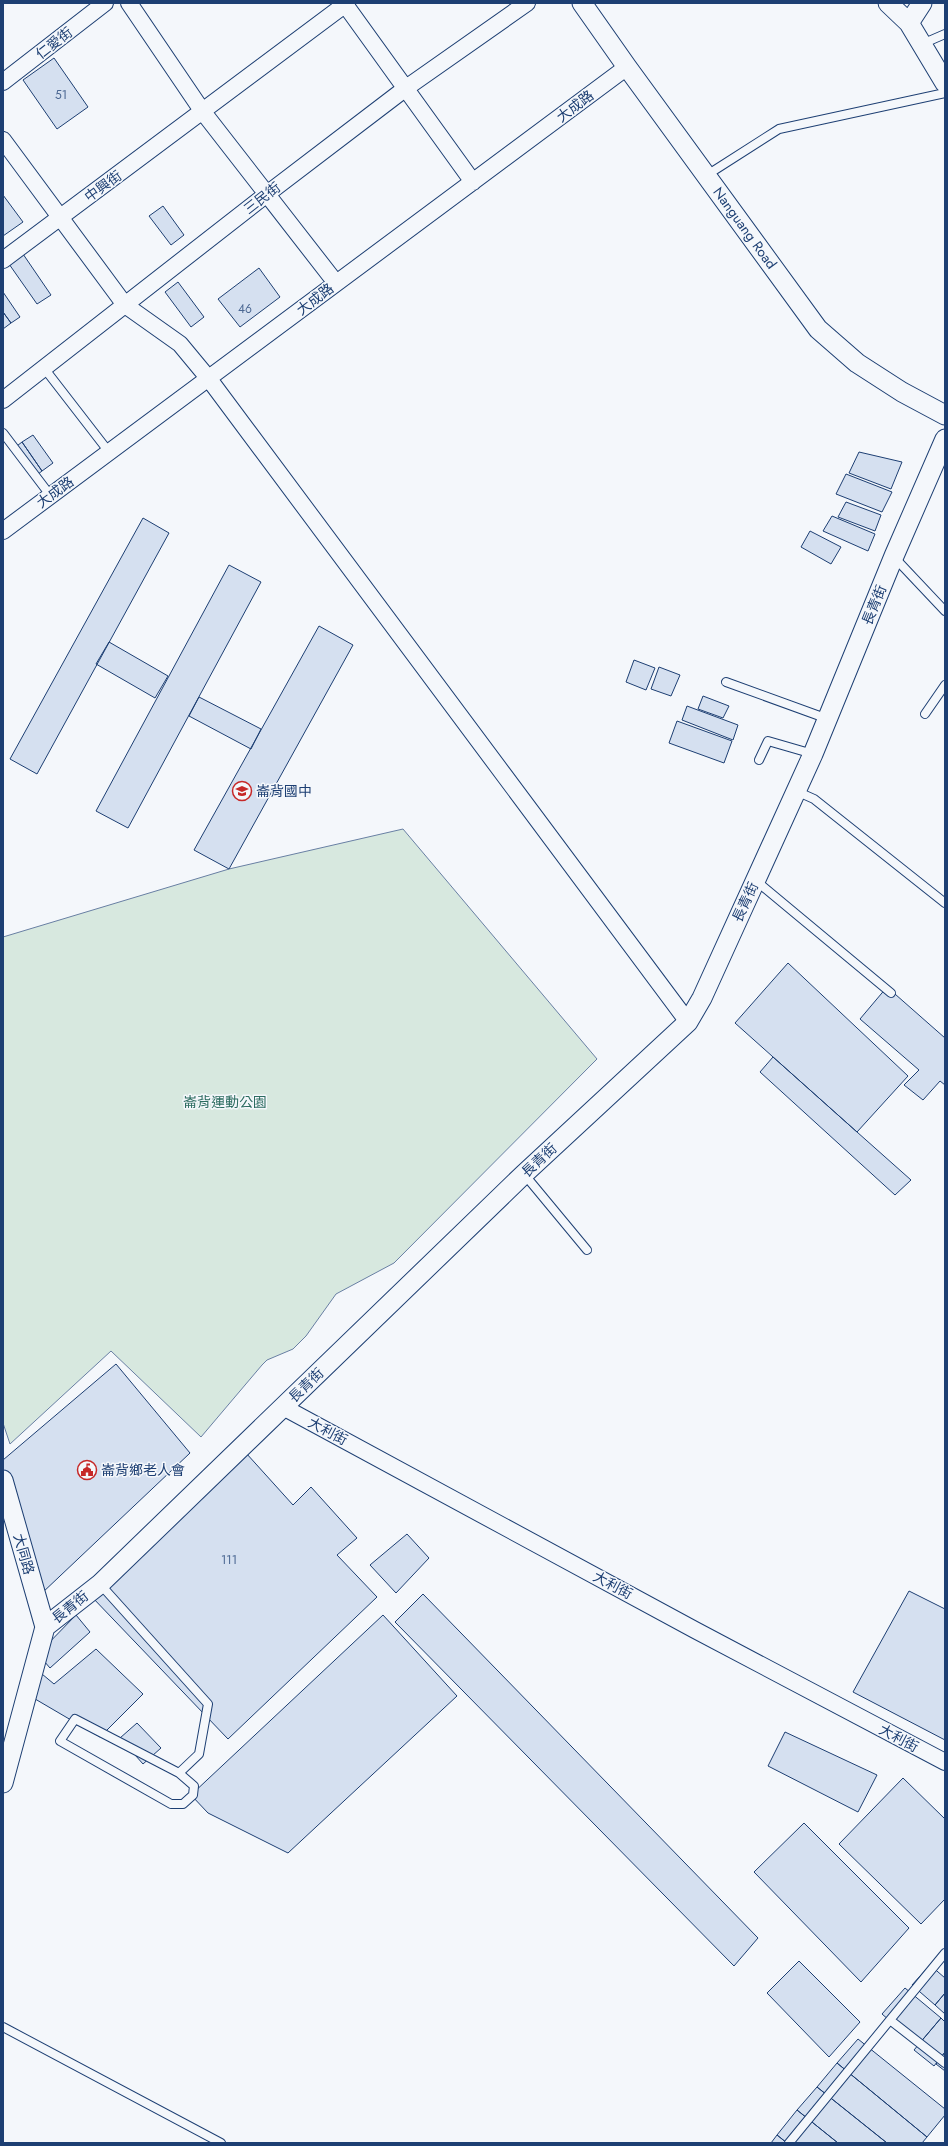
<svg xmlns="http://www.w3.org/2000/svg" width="948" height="2146" viewBox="0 0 948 2146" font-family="Jost,'Noto Sans TC',sans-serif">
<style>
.green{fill:#d7e8df;stroke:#687fa3}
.building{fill:#d5e0f0;stroke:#1d3f73}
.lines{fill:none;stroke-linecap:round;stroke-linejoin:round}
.service-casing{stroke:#1d3f73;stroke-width:10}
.minor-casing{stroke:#1d3f73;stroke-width:18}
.tertiary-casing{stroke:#1d3f73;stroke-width:21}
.service{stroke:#f4f7fb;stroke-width:8}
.minor{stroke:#f4f7fb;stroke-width:16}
.tertiary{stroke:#f4f7fb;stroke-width:19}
.labels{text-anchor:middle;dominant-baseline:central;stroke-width:3;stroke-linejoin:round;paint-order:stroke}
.number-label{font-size:12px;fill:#4b6792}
.street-label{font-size:14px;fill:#1d3f73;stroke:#f4f7fb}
.poi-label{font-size:14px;fill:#1d3f73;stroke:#f4f7fb;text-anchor:start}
.park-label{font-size:14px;fill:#2c6c60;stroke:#f4f7fb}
</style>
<rect width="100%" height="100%" fill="#f4f7fb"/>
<!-- green -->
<path class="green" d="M403,829l194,230 -203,204 -58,31 -30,42 -13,13 -26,11 -5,5 -61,72 -90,-86 -101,93 -7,-21v-486l226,-68z"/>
<!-- building -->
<path class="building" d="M54,58l34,49 -31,22 -34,-49z
M3,195l20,27 -20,14z
M163,206l21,29 -13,10 -22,-29z
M23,254l28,41 -14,9 -28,-40z
M259,268l21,29 -40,30 -22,-28z
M178,282l26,35 -13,10 -26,-35z
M3,292l17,25 -9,6 -8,-11z
M3,312l8,11 -8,6z
M33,435l20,28 -11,8 -20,-29z
M22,442l20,29 -9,7 -20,-29z
M859,452l43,10 -11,27 -42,-16z
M846,474l46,18 -10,20 -46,-18z
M846,502l35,13 -6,16 -37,-14z
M832,516l43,18 -7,17 -45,-20z
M143,518l26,15 -132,241 -27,-15z
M810,531l31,16 -10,17 -30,-17z
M229,565l32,17 -133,246 -32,-17z
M319,626l34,19 -124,224 -35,-19z
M109,642l59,34 -13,22 -59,-34z
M634,660l21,8 -9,22 -20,-8z
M659,667l21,8 -9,21 -20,-7z
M703,696l26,10 -6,12 -25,-9z
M199,697l62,32 -10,20 -62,-33z
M687,706l51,19 -5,15 -51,-20z
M677,721l55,20 -8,22 -55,-20z
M788,963l120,113 -51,56 -122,-109z
M887,987l58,51v47l-5,-4 -17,19 -19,-15 15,-15 -59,-51z
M773,1057l84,75 54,48 -16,15 -135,-123z
M116,1364l74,89 -149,141 -38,-113v-21z
M246,1453l47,52 18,-18 46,51 -20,17 40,42 -149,142 -137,-143z
M407,1534l22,24 -33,35 -26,-28z
M909,1591l36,18v131l-92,-48z
M423,1594l335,344 -24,28 -339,-344z
M76,1615l14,17 -40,36 -12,-14z
M383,1615l74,81 -169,157 -80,-40 -17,-18z
M96,1649l47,45 -43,43 -70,-41 12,-22 12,10z
M137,1723l24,25 -18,16 -23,-26z
M785,1732l92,43 -19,37 -90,-46z
M903,1778l42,41v80l-24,25 -82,-80z
M804,1823l105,105 -48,54 -107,-110z
M799,1961l61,61 -31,35 -62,-64z
M930,1965l15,13v15l-10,12 -23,-20z
M905,1988l36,30 -23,27 -36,-31z
M945,1993v21l-10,-9z
M941,2018l4,4v30l-11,14 -20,-16z
M858,2039l87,70v6l-18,22 -90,-74z
M945,2052v19l-9,-7z
M837,2063l90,74 -5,6h-35l-70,-56z
M817,2087l70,56h-49l-41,-33z
M797,2110l41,33h-51l-10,-8z
M777,2135l10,8h-16z"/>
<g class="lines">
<!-- service casing -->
<g class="service-casing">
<path id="service" d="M922,44l23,-10
M707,175l72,-46 166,-36
M44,368l65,84
M3,433l47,62
M894,557l51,54
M726,682l102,37
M925,714l20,-29
M759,760l9,-19 45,13
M796,791l18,8 131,104
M755,880l136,113
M524,1174l63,76
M100,1584l108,120 -9,50 -20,19 -104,-54 -15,22 111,63h12l10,-9 1,-9 -15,-13
M890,2020l55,43
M3,2027l218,116
M789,2143l156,-190"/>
</g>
<!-- minor casing -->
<g class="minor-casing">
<path id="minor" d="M129,3l74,109 133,171
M344,3l129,179
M3,82l102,-79
M3,140l122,165 55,39 29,35 479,643
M3,260l344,-257
M3,400l264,-206 139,-106 121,-85
M3,531l624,-464
M283,1407l412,223 250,132"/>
</g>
<!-- tertiary casing -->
<g class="tertiary-casing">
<path id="tertiary" d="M582,3l45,64 191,262 39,34 45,29 43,23
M888,3l21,20 36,60
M909,23l13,-20
M3,1480l42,147
M3,1783l42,-156 55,-43 424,-410 164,-152 14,-24 111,-244 81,-198 51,-117"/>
</g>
<!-- service -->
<use href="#service" class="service"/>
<!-- minor -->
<use href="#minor" class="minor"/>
<!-- tertiary -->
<use href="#tertiary" class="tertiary"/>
</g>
<!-- icons -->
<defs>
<g id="school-ring" transform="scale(1)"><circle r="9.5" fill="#f4f7fb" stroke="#c62828" stroke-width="1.5"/><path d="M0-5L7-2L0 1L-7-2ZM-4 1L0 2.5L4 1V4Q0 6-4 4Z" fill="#c62828"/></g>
<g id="civic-ring" transform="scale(1)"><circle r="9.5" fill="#f4f7fb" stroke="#c62828" stroke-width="1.5"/><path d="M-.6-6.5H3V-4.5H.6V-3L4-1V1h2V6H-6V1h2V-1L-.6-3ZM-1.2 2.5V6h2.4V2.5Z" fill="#c62828"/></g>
</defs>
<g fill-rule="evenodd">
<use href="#school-ring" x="242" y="791"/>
<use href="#civic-ring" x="87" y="1470"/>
</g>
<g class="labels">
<!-- number labels -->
<g class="number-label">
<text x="61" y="95">51</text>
<text x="245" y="309">46</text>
<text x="229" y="1560">111</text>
</g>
<!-- street labels -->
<g class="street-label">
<text transform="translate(54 43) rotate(-38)">仁愛街</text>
<text transform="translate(575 106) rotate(-37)">大成路</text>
<text transform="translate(103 186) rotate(-36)">中興街</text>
<text transform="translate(262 198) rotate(-38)">三民街</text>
<text transform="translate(745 228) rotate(54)">Nanguang Road</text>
<text transform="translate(315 299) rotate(-37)">大成路</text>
<text transform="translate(55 492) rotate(-36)">大成路</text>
<text transform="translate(874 605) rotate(-68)">長青街</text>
<text transform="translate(745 902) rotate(-65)">長青街</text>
<text transform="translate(539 1160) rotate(-43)">長青街</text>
<text transform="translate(306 1385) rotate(-44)">長青街</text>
<text transform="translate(328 1431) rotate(28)">大利街</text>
<text transform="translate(24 1554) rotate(74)">大同路</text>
<text transform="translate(613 1585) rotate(28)">大利街</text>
<text transform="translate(70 1607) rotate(-39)">長青街</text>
<text transform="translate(899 1738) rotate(28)">大利街</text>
</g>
<!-- poi labels -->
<g class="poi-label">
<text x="256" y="791">崙背國中</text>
<text x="101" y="1470">崙背鄉老人會</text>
</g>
<!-- park labels -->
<g class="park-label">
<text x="225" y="1102">崙背運動公園</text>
</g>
</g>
<!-- border -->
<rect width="948" height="2146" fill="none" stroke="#1d3f73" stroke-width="8"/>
</svg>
